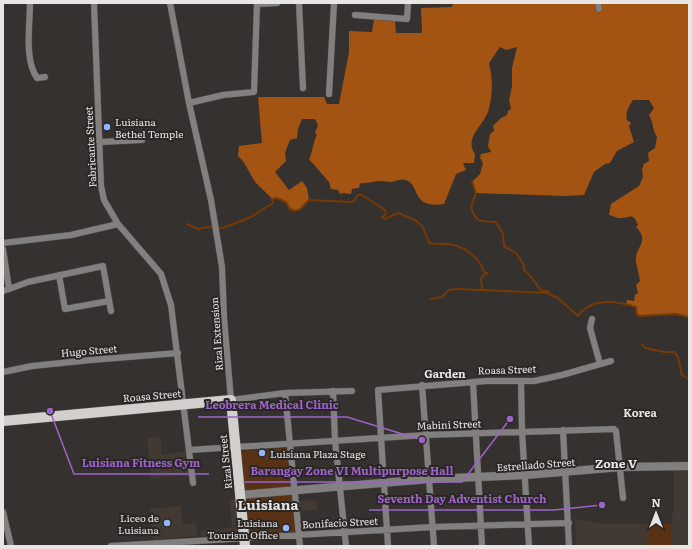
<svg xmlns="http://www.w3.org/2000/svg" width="692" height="549" viewBox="0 0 692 549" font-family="Literata,serif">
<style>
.built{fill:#423933}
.green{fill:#593115}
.forest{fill:#a45412}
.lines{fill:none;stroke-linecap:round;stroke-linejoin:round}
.stream{stroke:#763a06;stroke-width:2}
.minor-casing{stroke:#514e4c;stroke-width:7}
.tertiary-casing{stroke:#514e4c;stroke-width:9}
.primary-casing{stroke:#514e4c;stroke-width:11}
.minor{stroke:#82807f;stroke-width:6}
.tertiary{stroke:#82807f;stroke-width:8}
.primary{stroke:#d2cfcc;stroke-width:10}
.poi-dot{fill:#93b7fd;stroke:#2a2725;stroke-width:1.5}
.labels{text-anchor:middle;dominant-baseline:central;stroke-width:4;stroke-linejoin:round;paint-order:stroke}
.poi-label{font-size:10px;fill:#e8e6e4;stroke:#2a2725;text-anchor:start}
.street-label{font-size:10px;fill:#e8e6e4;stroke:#2a2725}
.neighbourhood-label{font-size:11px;font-weight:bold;fill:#e8e6e4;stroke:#2a2725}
.quarter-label{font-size:12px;font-weight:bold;fill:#e8e6e4;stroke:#2a2725}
.district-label{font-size:14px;font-weight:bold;fill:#e8e6e4;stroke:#2a2725}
.leader{fill:none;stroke:#9c64ca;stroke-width:1.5}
.callout-dot{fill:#9c64ca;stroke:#2a2725;stroke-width:1.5}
.callout-label{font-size:11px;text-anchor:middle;font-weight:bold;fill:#9c64ca;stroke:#2a2725;stroke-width:4;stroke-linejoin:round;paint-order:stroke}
</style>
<rect width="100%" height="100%" fill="#34312f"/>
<!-- built -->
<path class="built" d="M160,436l2,19 26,-4 3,24 -40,3 -4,-40z
M689,462v84h-113l-1,-27 25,4 71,1 3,-16v-45z
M235,498l4,35 -38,4 -1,-6 32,-4 -3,-28z
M317,500v10l-18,1 -1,-10z
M181,506l2,18 13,-1 1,13 -44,4 -3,-31z"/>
<!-- green -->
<path class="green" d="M287,448l10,84 -50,3 -9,-84z
M648,524h23v22h-23z"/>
<!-- forest -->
<path class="forest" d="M453,3h236v314l-13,-3 -36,2 -3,-1 -1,-8 -10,-3 1,-4 7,1 1,-6 3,-2 -2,-8 4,-4c-1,-7 -3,-13 -4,-19 -2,-15 15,-20 0,-35l2,-2c-6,-14 -8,-6 -19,-7 -4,0 -7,-3 -10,-3l2,-11 28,-18 4,-9 -1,-8 2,-5 5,-3 -1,-8 7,-5 2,-11c-5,-7 -3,-14 -8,-22l5,-7 -5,-8h-16c-4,6 -8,12 -6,20l4,3 -2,3 5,16 -17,9 -7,12 -5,1 -11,8 -10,23 -19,1 -89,-3 -4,-11 8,-8 3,-11 -3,-5 1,-4 10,-2 -3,-6 2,-12 4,-3 -1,-5 8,-8 6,-3 1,-4 3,-2 -2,-9 3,-13v-19l5,-21 -11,3 -6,-3 -11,16c4,16 4,33 -1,49 -6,15 -24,26 -13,42l-1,9h-11l3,7 -10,4 -12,30c-34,5 -23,-19 -38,-24 -7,-2 -10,2 -16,2 -3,0 -6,-1 -9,-1 -7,0 -14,3 -21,2l-1,5 -7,1 -1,5 -8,-1 -3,1 -2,-4 -7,-1 -2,-7 -20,-23c4,-8 4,-17 8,-24l-2,-2 3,-8 -3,-6h-13l-4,10 -1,9 -7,2 -5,13 1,8 -11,11 14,18 13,-9 5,7 2,12c-6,5 -7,12 -17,10 -6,-7 -9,-14 -20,-11 -5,-6 -11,-11 -16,-16 -7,-9 -9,-19 -18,-27l1,-10 23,-3 -4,-46h66l3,7h12l10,-52v-21l23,1 2,-13 21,1 1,13h26l-1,-25 31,-1z"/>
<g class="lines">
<!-- stream -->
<path class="stream" d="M472,182l4,11 -5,15c7,17 9,12 25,14l7,12 1,12 12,7 8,12v5c8,6 11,14 18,21h6v2
M187,224l11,5 9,-2 16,1 28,-11 22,-14 -1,-4 5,-1 9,4 4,7c10,5 13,-4 19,-9l42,2 3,-1 4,-6h4l23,15 1,4 -4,3 3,2 13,-6 17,7 8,7 6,16c6,1 11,1 16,1 16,0 34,12 39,28l3,1 -6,5 1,12
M431,299l11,-2 7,-7 8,-1 90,4 11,5 20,18c13,-19 39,-15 58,-9l1,8 3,1 36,-2 13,3
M642,344l2,3c6,3 14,3 20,5 3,1 6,-1 10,0l4,5 4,18 7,4"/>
<!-- minor casing -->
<g class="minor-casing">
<path id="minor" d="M30,3c0,23 -6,56 7,75l8,-1
M94,3l7,183 3,14 14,24 43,50 10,31 22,178
M170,3l19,100 22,97 11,67 2,51 7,82 54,-7 67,-2
M299,3l4,85
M598,3l1,6
M355,15l52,4 1,-16
M329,94l5,-91
M189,103l34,-8 31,-3 3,-88 20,-1
M99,142l43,-2
M3,243l68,-8 47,-11
M3,249l6,40 -6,2
M59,275l6,34 44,-8
M9,289l19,-7 75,-16 8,45
M592,319l-2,9 10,36
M3,372l29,-6 59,-6 87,-7
M521,381l1,50 7,115
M473,382l9,164
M422,385l12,161
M333,391l2,49 11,106
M285,393l15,153
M563,430l6,116
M189,450l237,-15 188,-6 2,2 7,67
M3,512l8,34
M111,546l322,-19 136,-4
M388,546l-10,-156 108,-9h48l28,-6 49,-14"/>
</g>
<!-- tertiary casing -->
<g class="tertiary-casing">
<path id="tertiary" d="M240,495l189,-16 96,-4 96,-8 68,-1"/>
</g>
<!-- primary casing -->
<g class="primary-casing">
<path id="primary" d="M3,421l228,-21 14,146"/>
</g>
<!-- minor -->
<use href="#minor" class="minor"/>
<!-- tertiary -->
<use href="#tertiary" class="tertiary"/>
<!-- primary -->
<use href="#primary" class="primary"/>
</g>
<!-- markers -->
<g class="poi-dot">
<circle cx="107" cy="127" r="4"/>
<circle cx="262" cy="453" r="4"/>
<circle cx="167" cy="523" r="4"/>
<circle cx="286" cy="528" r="4"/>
</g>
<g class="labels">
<!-- poi labels -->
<g class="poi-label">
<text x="115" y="121">Luisiana<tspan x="115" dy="12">Bethel Temple</tspan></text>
<text x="270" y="453">Luisiana Plaza Stage</text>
<text x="159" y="517" text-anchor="end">Liceo de<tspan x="159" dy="12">Luisiana</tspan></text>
<text x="278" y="522" text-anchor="end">Luisiana<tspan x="278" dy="12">Tourism Office</tspan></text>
</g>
<!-- street labels -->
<g class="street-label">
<text transform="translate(90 147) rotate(-93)">Fabricante Street</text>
<text transform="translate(216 334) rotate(-94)">Rizal Extension</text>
<text transform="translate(89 350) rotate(-5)">Hugo Street</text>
<text transform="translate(507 369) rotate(-2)">Roasa Street</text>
<text transform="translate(152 395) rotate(-5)">Roasa Street</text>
<text transform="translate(449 424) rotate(-2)">Mabini Street</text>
<text transform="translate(225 462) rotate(-96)">Rizal Street</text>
<text transform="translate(536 464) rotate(-4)">Estrellado Street</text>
<text transform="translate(340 522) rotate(-3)">Bonifacio Street</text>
</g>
<!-- neighbourhood labels -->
<g class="neighbourhood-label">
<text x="445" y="373">Garden</text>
<text x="640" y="412">Korea</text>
</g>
<!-- quarter labels -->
<g class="quarter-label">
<text x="616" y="463">Zone V</text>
</g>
<!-- district labels -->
<g class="district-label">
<text x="268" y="504">Luisiana</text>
</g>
</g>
<!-- callouts -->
<path class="leader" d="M422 440L347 417H198M50 411L74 474H209M510 419L462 482H243M602 505L554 510H369"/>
<g class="callout-dot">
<circle cx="422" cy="440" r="4"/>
<circle cx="50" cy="411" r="4"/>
<circle cx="510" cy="419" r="4"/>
<circle cx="602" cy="505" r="4"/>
</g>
<g class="callout-label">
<text x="272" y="409">Leobrera Medical Clinic</text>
<text x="141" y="467">Luisiana Fitness Gym</text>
<text x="352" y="475">Barangay Zone VI Multipurpose Hall</text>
<text x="462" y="503">Seventh Day Adventist Church</text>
</g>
<!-- border -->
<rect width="692" height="549" fill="none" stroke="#e8e6e4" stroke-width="8"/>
<!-- north arrow -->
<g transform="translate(656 513)" stroke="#2a2725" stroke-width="3" paint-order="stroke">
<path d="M0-3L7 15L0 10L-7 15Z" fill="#e8e6e4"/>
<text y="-6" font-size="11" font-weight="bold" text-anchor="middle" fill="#e8e6e4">N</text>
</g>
</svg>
